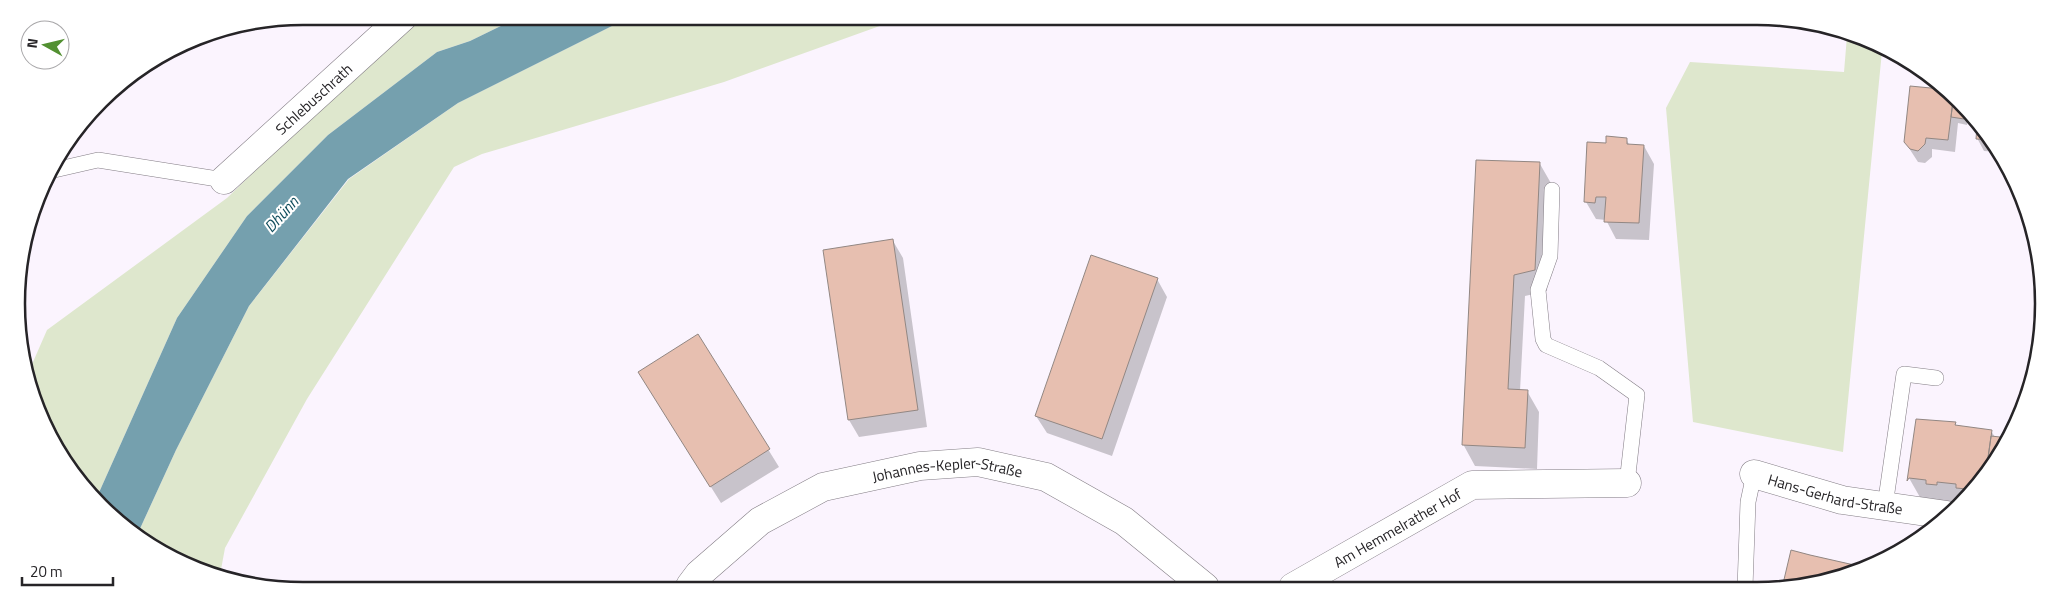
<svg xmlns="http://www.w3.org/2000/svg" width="2060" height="607" viewBox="0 0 2060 607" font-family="'Titillium Web',sans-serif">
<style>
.green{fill:#dee7cd}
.water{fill:#75a0ae}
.shadow{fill:#0003}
.building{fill:#e7bfb0;stroke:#928783}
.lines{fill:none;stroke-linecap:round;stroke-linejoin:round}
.lane-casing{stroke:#837d85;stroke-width:16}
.street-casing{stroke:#837d85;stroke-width:29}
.lane{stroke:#fff;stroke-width:15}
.street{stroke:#fff;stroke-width:28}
.labels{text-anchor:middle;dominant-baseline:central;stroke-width:4;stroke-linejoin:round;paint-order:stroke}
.street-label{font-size:15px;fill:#262427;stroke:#fff}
.water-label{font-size:16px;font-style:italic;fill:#0f4d5c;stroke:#fff}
.rim{fill:none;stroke:#262427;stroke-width:2.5}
</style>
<rect width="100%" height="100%" fill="#fbf4fe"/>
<!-- green -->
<path class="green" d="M414,17l32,2 3,-2h70l-49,24 -33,11 -109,83 -81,81 -70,102 -80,179 -22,-19 -49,-100 21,-48 180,-132z
M630,17l272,1 -178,64 -242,72 -28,13 -147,232 -82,149 -5,27 -60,-23 -22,-19 38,-83 73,-144 100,-127 109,-76z
M1847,36l35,15 -39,401 -150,-30 -27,-314 24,-46 154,10z"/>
<!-- water -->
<path class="water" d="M519,17h111l-172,86 -110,76 -99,127 -73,144 -38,83 -41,-36 80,-179 70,-102 81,-81 109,-83 33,-11z"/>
<!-- shadow -->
<path class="shadow" d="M1942,91l26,26 -1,8 -9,-2 -3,29 -23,-3v8l-7,6 -7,-1 -13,-20z
M1978,127l17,17 4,8 -15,-1 -7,-13z
M1626,139l4,7h14l10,18 -5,76 -33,-1 -10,-19 -10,-1 -10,-17 21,-58z
M1540,164l12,21 -5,106 -22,5 -5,95h7l12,21 -2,57 -62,-3 -12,-22z
M893,241l10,17 24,169 -68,10 -10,-17 -25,-169z
M1157,279l10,18 -55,159 -65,-23 -11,-17z
M698,336l81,131 -58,36 -71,-113z
M1955,423l2,4 34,4 4,6 13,2 -3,8 -44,57 -40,-5 -12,-21z
M1792,551l71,16 -69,21h-10z"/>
<!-- building -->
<path class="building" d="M1910,86l31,3 12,12 -5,39 -22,-2 -1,6 -7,7 -8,-2 -6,-7z
M1953,101l12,13 -1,5 -13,-2z
M1977,126l15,14 -16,-1z
M1606,136l21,2v6l17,1 -5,78 -35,-1 2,-25h-10l-1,6 -11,-1 3,-60 19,1z
M1476,160l64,2 -5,108 -21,5 -6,114 20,1 -3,58 -63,-3z
M893,239l25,171 -70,10 -25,-170z
M1091,255l67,23 -56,161 -67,-23z
M698,334l72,115 -60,38 -72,-115z
M1916,419l40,3 -1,3 37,5 -6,42 -11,15 -8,-1v3l-11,-1v-4l-19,-2v3l-11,-1v-4l-17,-2 -2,3z
M1991,436l18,2 -4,9 -19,25z
M1791,550l19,5 53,12 -69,21h-12z"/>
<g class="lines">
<!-- lane casing -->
<g class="lane-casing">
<path id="lane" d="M50,171l48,-11 126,20
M1552,190l-2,66 -12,34 5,49 3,6 53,23 38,27 -10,88
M1885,506l19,-132 32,4
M1745,588l3,-86 6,-28"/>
</g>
<!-- street casing -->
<g class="street-casing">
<g id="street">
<path id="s1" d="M224,180l179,-163"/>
<path id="s2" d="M1754,474l88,26 105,15"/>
<path id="s3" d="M690,586l9,-12 61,-53 63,-34 97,-21 58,-4 68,15 78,44 81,66"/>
<path id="s4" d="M1293,587l179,-102 155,-2"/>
</g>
</g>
<!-- lane -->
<use href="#lane" class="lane"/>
<!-- street -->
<use href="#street" class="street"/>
</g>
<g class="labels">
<!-- street labels -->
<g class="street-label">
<text stroke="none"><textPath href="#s1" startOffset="121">Schlebuschrath</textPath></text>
<text stroke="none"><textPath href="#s3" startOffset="294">Johannes-Kepler-Straße</textPath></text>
<text stroke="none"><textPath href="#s2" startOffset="84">Hans-Gerhard-Straße</textPath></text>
<text stroke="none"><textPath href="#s4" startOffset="120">Am Hemmelrather Hof</textPath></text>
</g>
<!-- water labels -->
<g class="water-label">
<text transform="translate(281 214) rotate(-48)">Dhünn</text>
</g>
</g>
<!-- crop -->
<path d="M0 0H2060V607H0ZM303 25H1757A278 278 0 0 1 2035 303V304A278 278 0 0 1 1757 582H303A278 278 0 0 1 25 304V303A278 278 0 0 1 303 25Z" fill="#fff" fill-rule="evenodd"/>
<path class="rim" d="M303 25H1757A278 278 0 0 1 2035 303V304A278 278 0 0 1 1757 582H303A278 278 0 0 1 25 304V303A278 278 0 0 1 303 25Z"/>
<!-- north arrow -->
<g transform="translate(45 45) rotate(278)"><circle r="24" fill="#ffffff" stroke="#a8a7a9"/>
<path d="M0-4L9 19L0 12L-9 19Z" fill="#529031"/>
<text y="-8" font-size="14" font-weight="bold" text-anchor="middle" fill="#262427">N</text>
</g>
<!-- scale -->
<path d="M22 577v8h91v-8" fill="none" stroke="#262427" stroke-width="2.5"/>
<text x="30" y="577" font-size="15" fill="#262427" stroke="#ffffff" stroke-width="4" paint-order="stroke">20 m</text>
</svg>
